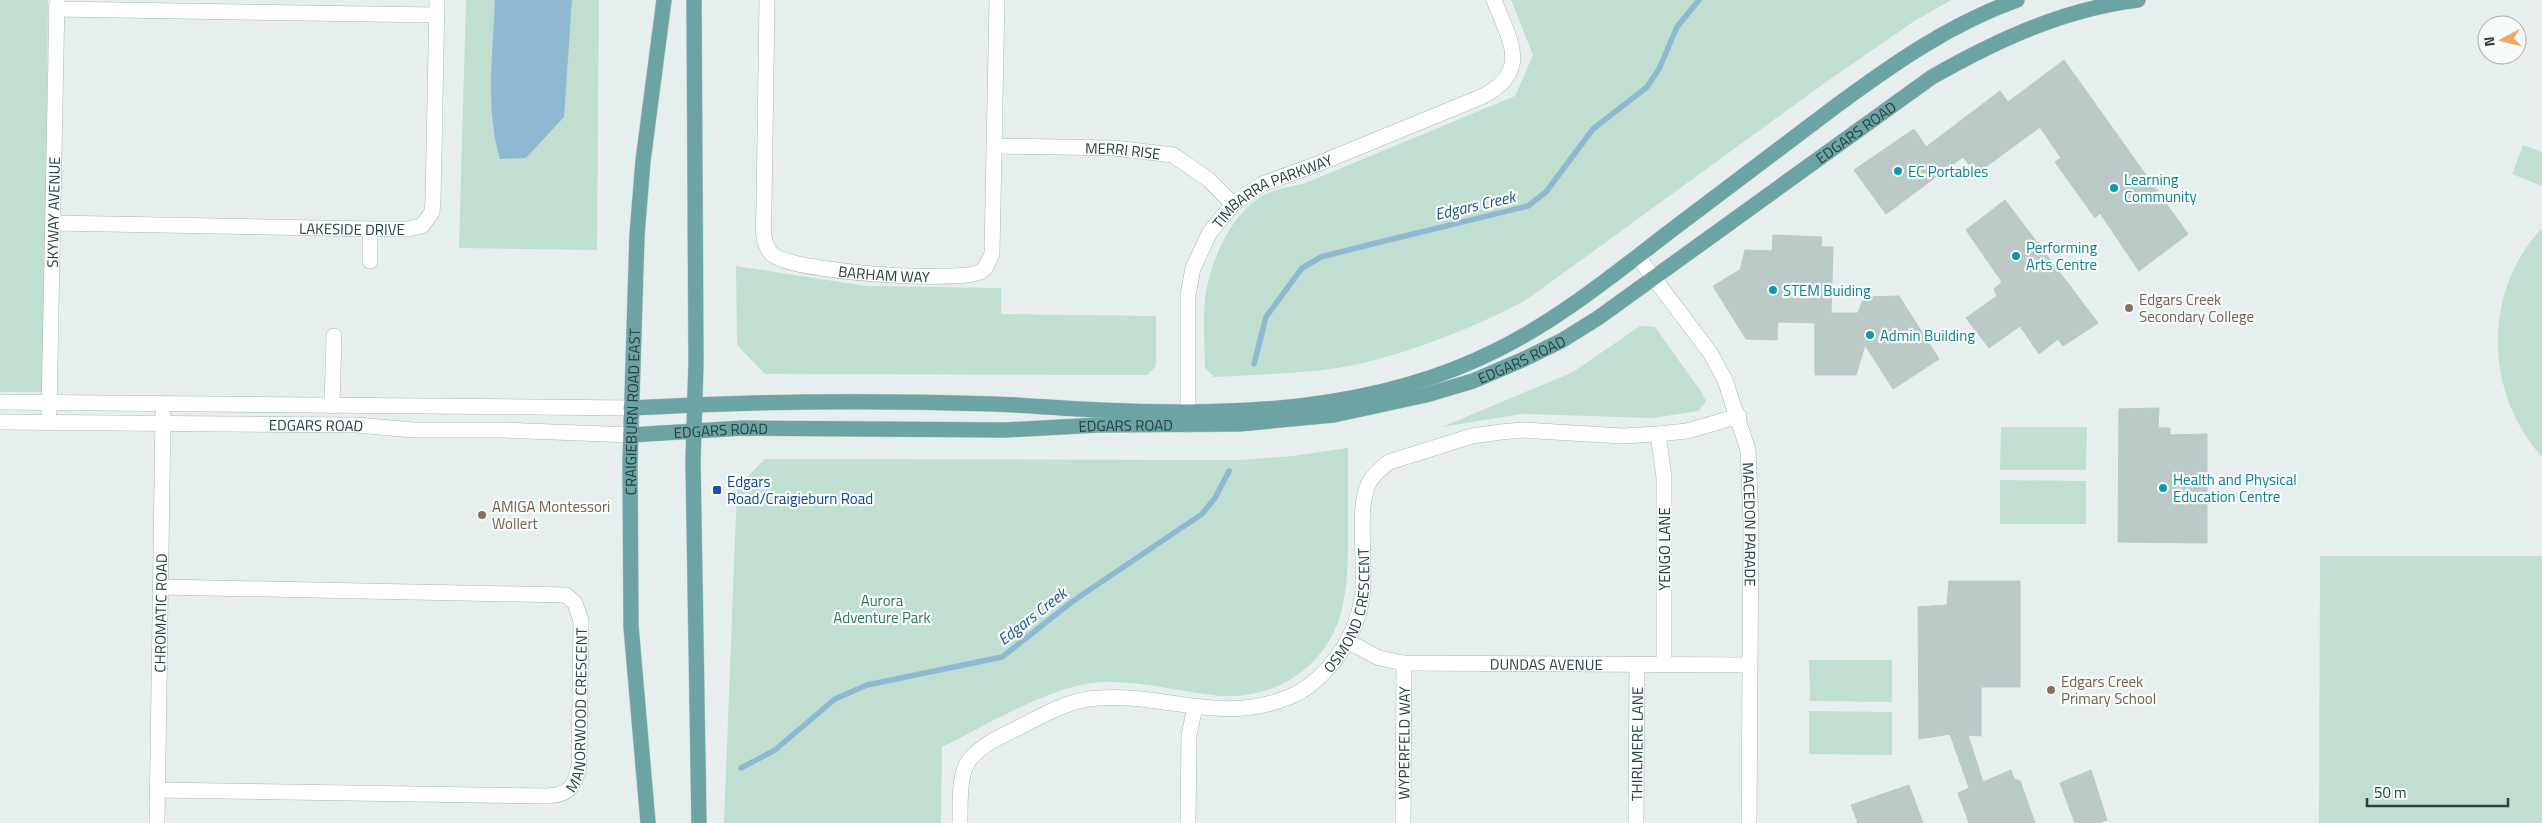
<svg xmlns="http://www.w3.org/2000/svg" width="2542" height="823" viewBox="0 0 2542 823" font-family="'Titillium Web',sans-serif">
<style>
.green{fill:#c0dfd0}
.water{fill:#8fb9d3}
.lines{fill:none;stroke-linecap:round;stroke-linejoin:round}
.stream{stroke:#8fb9d3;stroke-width:5.5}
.building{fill:#bbcac7;stroke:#b8c9c6}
.minor-casing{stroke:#a8b7b6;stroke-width:16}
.major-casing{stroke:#c2caca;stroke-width:16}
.minor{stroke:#fff;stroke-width:15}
.major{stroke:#6ba4a2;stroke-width:15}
.culture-dot{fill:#0f9aa8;stroke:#f7fbfa;stroke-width:2}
.education-dot{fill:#8d6e63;stroke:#f7fbfa;stroke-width:2}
.transit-dot{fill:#1a4fb4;stroke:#f7fbfa;stroke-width:2}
.labels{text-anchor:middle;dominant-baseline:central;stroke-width:4.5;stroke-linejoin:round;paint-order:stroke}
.street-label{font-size:15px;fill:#254140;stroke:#f7fbfa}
.culture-label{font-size:15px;fill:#0d838f;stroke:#f7fbfa;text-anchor:start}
.education-label{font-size:15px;fill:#785e54;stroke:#f7fbfa;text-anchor:start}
.transit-label{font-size:15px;fill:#164399;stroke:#f7fbfa;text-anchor:start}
.park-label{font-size:15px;fill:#2f785c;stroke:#f7fbfa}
.water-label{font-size:16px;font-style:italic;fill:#1e587e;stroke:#f7fbfa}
</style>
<rect width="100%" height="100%" fill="#e6efed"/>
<!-- green -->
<path class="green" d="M0,0h48l-4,392h-44z
M466,0h133l-2,250 -138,-2z
M1511,0h440l-38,22 -84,58 -300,218c-47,27 -117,54 -171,66 -46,10 -96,10 -144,13l-9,-9c0,-24 -3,-52 1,-76 6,-33 24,-75 53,-94 13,-9 30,-11 44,-14l212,-88 18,-41z
M2523,145l19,7v34l-30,-12z
M2542,228v229c-58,-65 -60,-165 0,-229z
M736,266l130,20 135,2v26l155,2v50l-9,9 -382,-1 -28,-29z
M1640,326l15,1 47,66 4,8 -7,10 -46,7 -131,-4 -80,13 131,-55z
M2001,427h86l-1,43h-86z
M1348,448c0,28 0,56 0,84 0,59 -1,110 -55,146 -22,14 -47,19 -73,18 -40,-4 -81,-16 -121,-14 -48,4 -113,43 -157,65l-1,76h-217l13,-336 28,-28 474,1 54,-4z
M2000,480l86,1v43h-86z
M2320,556h222v267h-223z
M1809,660h83v42l-82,-1z
M1809,711l83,1v43l-83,-1z"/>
<!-- water -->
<path class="water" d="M495,0h77l-8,117 -38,41 -26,1c-15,-50 -7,-107 -5,-159z"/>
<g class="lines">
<!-- stream -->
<path class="stream" d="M1254,364l12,-47 36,-49 19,-11 51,-13 156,-38 18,-14 47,-63 54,-42 12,-18 18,-42 22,-27
M741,768l34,-18 60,-51 32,-14 135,-28 71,-56 129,-87 13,-16 14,-27"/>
</g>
<!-- building -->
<path class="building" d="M2064,60l124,174 -49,37 -39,-58 -5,5 -40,-56 6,-4 -21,-31 -64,47 -13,-17 -77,57 -32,-44 60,-41 12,18 74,-56 8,11z
M2005,200l93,123 -35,23 -5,-7 -19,15 -19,-28 -31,22 -23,-30 31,-22 -3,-7 8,-7 -36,-52z
M1773,235l49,2 -1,10h12l-2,66h27l6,-16 35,-1 40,63 -46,30 -28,-44 -9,30h-41v-52l-37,-1 -1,18 -31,-1 -33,-53 27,-16 5,-20 27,1z
M2159,408l-1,20h12v7l37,-1v109l-89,-1 1,-133z
M1949,581h71v106h-39v49l-13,-1 15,47 28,-12 3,9 6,2 15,42h-66l-11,-30 11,-5 -19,-54 -31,5 -1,-132 29,-2z
M2091,770l16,50 -10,3h-22l-15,-40z
M1909,785l14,38h-65l-7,-18z"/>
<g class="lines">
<!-- minor casing -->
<g class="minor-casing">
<g id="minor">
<path id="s1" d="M767,0l-3,206c0,16 -4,36 8,48 17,18 184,29 208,18 7,-4 9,-11 12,-19l5,-253"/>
<path d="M56,9l380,6"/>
<path id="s2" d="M994,146l120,2 59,7 36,25 24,24"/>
<path id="s3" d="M53,223l317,6h37l15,-3 10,-14 1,-11 4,-201"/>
<path id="s4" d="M1638,257l73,97 14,26 23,70 3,73 -2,300"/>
<path d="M370,261v-32"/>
<path d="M0,402l631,6"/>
<path d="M332,406l2,-70"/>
<path id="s5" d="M49,412l8,-412"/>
<path id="s6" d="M0,422l357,3 56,5h91l127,5"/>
<path id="s7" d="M1188,425v-130l5,-27 17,-36 23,-28 29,-20 58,-21 161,-66c51,-25 29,-56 13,-97"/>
<path d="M1658,434l6,43v188"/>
<path id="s8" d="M1347,641l32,17 25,5 345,2"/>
<path id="s9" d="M157,790l391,6c21,-1 27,-10 31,-30l2,-145 -6,-18 -9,-8 -405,-8"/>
<path id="s10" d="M157,823l6,-408"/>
<path id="s11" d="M960,823c0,-61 1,-68 58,-95 25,-13 52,-29 81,-30 66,-5 123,27 190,-1 18,-7 32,-20 44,-35 15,-18 26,-42 29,-65 5,-31 -7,-91 8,-116 5,-8 12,-13 19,-19l83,-26 29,-4 21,-2 100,6 36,-2 29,-3 52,-15"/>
<path d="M1188,823l1,-88 6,-28"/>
<path id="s12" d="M1403,823l1,-160"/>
<path id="s13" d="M1636,823l1,-158"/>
</g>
</g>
<!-- major casing -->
<g class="major-casing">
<g id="major">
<path d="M694,0l2,362 -3,99 6,362"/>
<path d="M631,408c121,-7 243,-8 363,-4 35,1 71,5 106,6 134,6 276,2 399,-61 62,-31 118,-77 174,-120 54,-41 108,-82 163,-123 57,-42 114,-82 181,-106"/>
<path id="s14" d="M631,435l112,-7 262,2 93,-5 141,-1 95,-9 92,-20 47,-14 49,-21 39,-19 37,-23 334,-241c65,-37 132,-68 206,-77"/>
<path id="s15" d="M648,823l-17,-197 -1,-164 7,-227 6,-74 21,-161"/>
</g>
</g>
<!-- minor -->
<use href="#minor" class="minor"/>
<!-- major -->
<use href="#major" class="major"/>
</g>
<!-- markers -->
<g class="culture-dot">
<circle cx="1898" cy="171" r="5"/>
<circle cx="2114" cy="188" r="5"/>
<circle cx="2016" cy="256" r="5"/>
<circle cx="1773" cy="290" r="5"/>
<circle cx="1870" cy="335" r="5"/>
<circle cx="2163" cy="488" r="5"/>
</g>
<g class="education-dot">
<circle cx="2129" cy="308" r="5"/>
<circle cx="482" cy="515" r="5"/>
<circle cx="2051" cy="690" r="5"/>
</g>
<rect class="transit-dot" x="712" y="485" width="10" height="10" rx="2.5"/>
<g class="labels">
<!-- street labels -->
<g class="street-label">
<text stroke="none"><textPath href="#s14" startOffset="1305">EDGARS ROAD</textPath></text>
<text stroke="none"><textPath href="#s2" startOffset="129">MERRI RISE</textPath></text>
<text stroke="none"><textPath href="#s7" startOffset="274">TIMBARRA PARKWAY</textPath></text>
<text stroke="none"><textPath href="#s5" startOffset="200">SKYWAY AVENUE</textPath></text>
<text stroke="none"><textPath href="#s3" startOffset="299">LAKESIDE DRIVE</textPath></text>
<text stroke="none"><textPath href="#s1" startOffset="371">BARHAM WAY</textPath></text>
<text stroke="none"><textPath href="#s14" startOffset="900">EDGARS ROAD</textPath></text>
<text stroke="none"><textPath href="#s15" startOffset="412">CRAIGIEBURN ROAD EAST</textPath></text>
<text stroke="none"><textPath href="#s6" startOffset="316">EDGARS ROAD</textPath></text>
<text stroke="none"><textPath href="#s14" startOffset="495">EDGARS ROAD</textPath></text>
<text stroke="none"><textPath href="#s14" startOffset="90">EDGARS ROAD</textPath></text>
<text stroke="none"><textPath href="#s4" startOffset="299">MACEDON PARADE</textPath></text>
<text transform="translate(1664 549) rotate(-90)">YENGO LANE</text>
<text stroke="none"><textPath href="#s11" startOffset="515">OSMOND CRESCENT</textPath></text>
<text stroke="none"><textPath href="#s10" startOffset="210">CHROMATIC ROAD</textPath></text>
<text stroke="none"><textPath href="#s8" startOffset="204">DUNDAS AVENUE</textPath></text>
<text stroke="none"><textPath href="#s9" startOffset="495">MANORWOOD CRESCENT</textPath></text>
<text stroke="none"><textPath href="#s12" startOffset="80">WYPERFELD WAY</textPath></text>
<text stroke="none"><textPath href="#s13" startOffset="79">THIRLMERE LANE</textPath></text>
</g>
<!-- culture labels -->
<g class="culture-label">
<text x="1908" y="171">EC Portables</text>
<text x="2124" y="179">Learning<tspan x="2124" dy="17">Community</tspan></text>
<text x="2026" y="247">Performing<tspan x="2026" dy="17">Arts Centre</tspan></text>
<text x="1783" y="290">STEM Buiding</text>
<text x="1880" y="335">Admin Building</text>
<text x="2173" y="479">Health and Physical<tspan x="2173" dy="17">Education Centre</tspan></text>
</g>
<!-- education labels -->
<g class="education-label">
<text x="2139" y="299">Edgars Creek<tspan x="2139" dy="17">Secondary College</tspan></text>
<text x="492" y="506">AMIGA Montessori<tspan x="492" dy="17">Wollert</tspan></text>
<text x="2061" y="681">Edgars Creek<tspan x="2061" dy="17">Primary School</tspan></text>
</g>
<!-- transit labels -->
<g class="transit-label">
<text x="727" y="481">Edgars<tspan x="727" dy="17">Road/Craigieburn Road</tspan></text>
</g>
<!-- park labels -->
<g class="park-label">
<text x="882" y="600">Aurora<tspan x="882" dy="17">Adventure Park</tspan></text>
</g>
<!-- water labels -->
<g class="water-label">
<text transform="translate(1475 205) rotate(-13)">Edgars Creek</text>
<text transform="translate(1032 616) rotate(-38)">Edgars Creek</text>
</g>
</g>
<!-- north arrow -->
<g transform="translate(2502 40) rotate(263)"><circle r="24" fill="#f7fbfa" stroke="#a3b1b0"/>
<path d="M0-4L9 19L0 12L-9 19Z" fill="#f1a662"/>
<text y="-8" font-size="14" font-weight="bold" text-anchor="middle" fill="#254140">N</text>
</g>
<!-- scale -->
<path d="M2367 798v8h141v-8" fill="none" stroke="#254140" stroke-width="2.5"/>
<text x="2374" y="798" font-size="15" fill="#254140" stroke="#f7fbfa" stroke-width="4" paint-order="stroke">50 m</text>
</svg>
